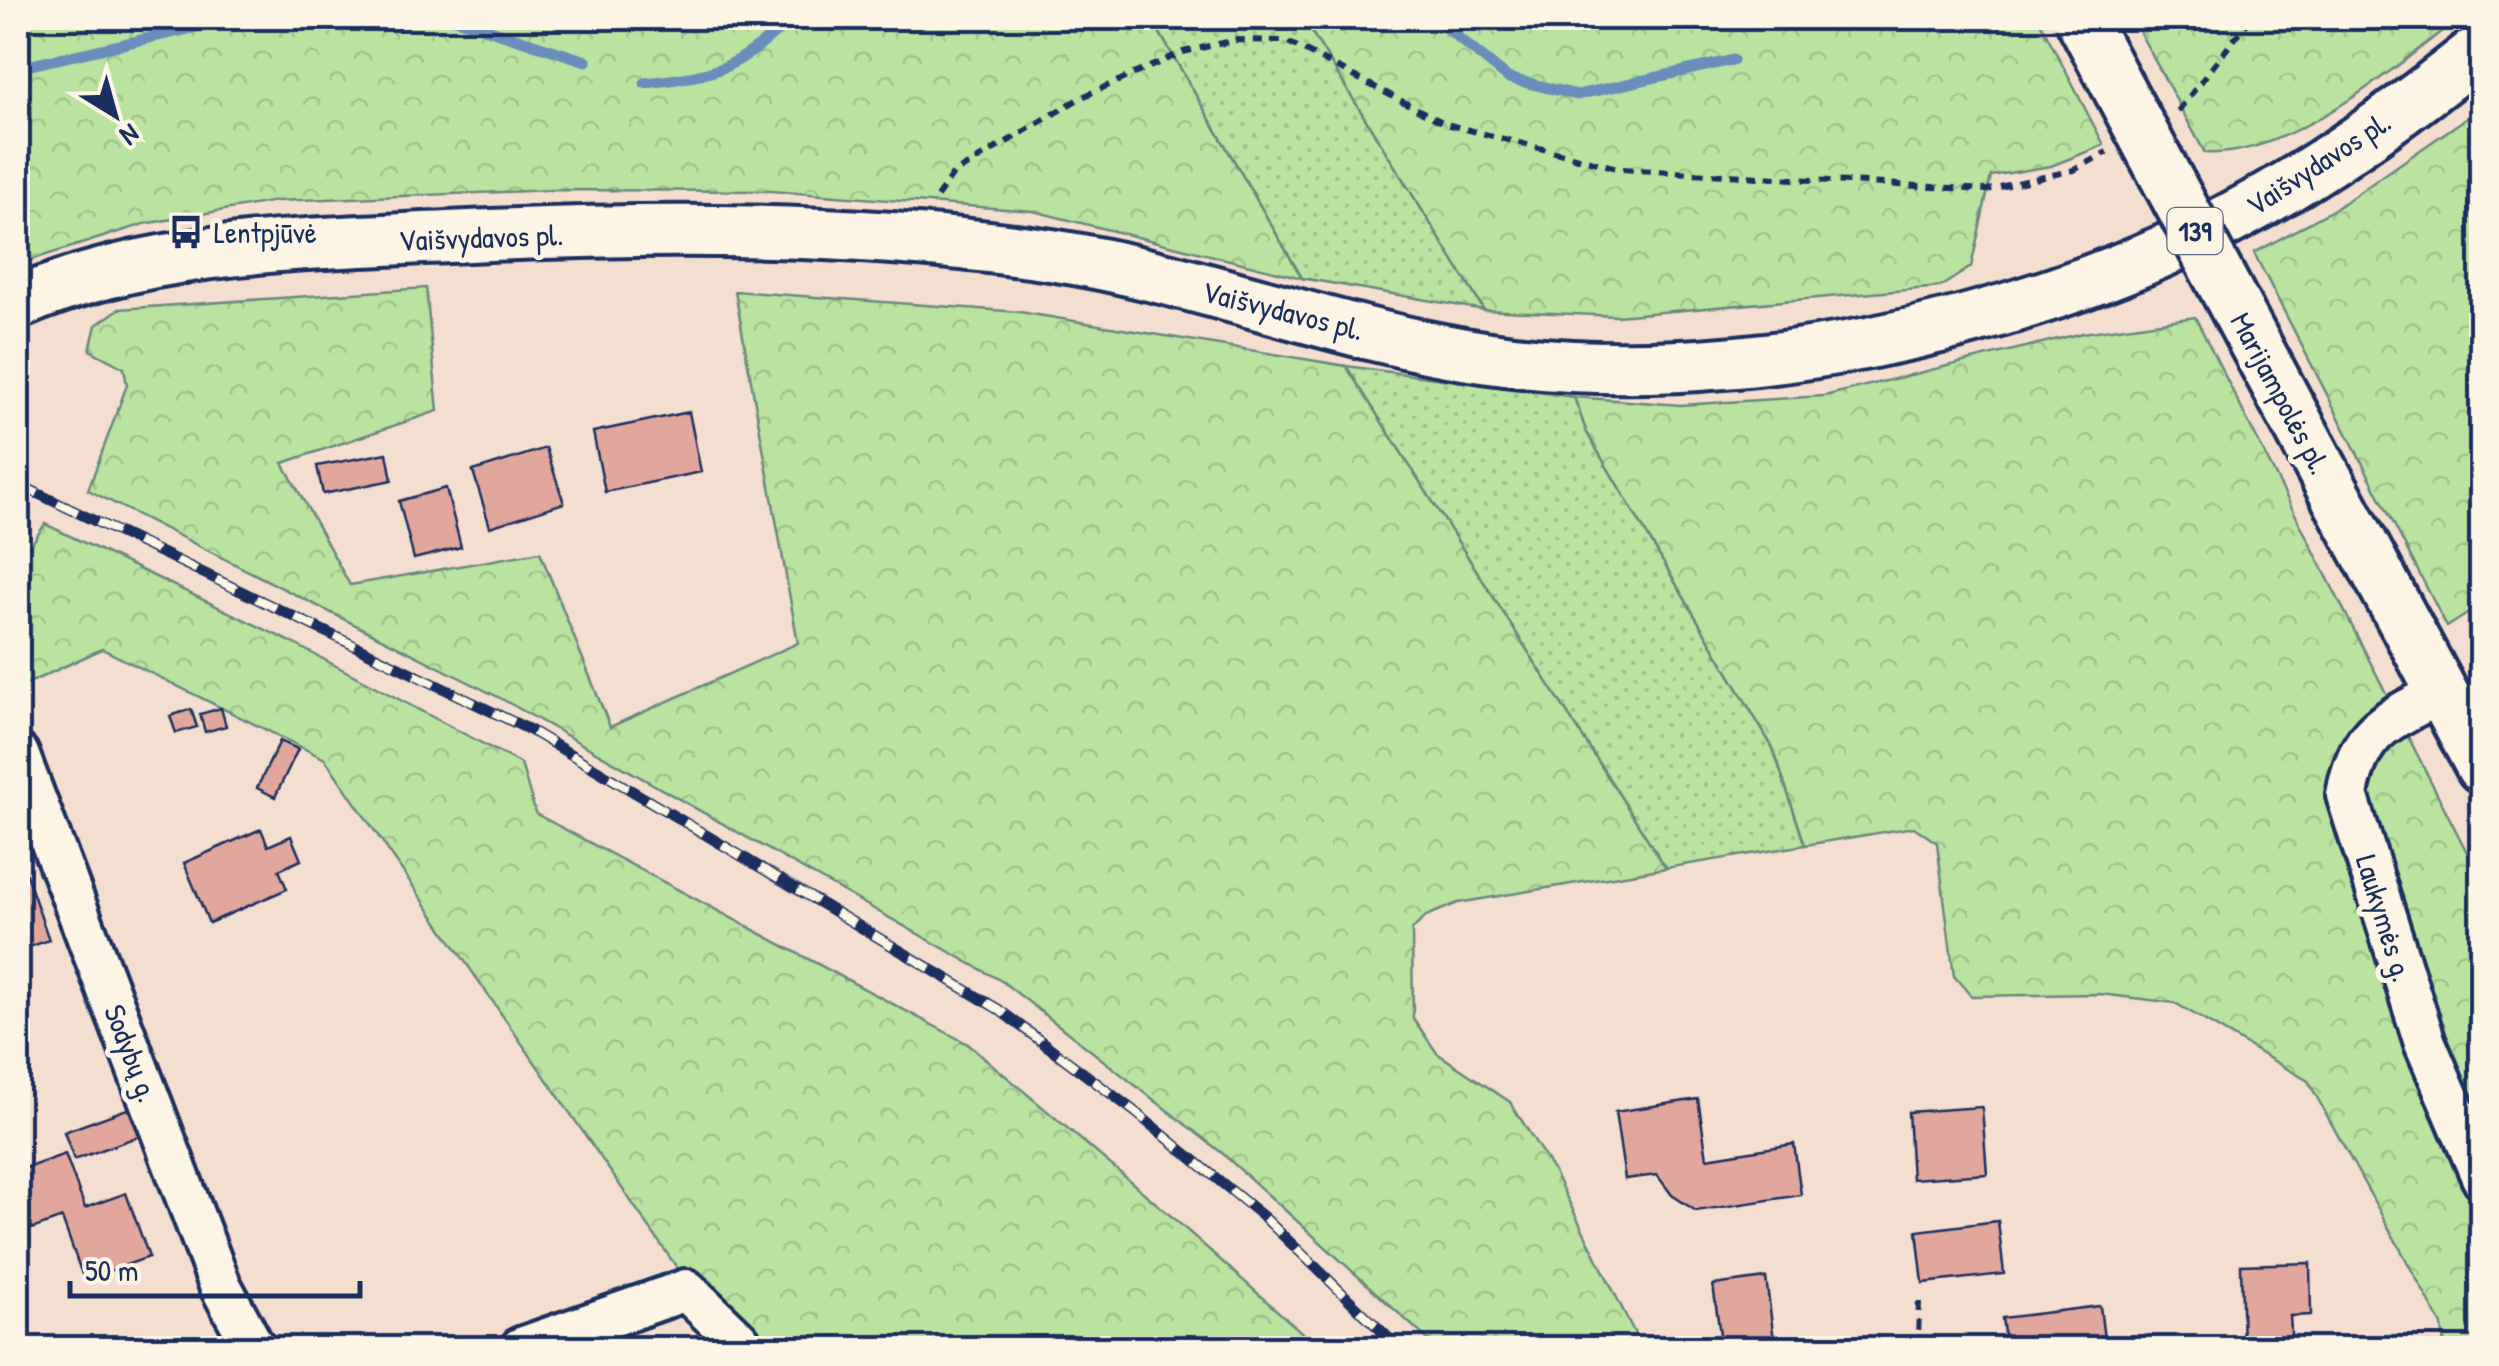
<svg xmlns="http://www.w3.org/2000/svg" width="2499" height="1366" viewBox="0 0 2499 1366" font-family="'Patrick Hand',sans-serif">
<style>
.grass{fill:url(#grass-dots);stroke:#6a897e;stroke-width:2.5}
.forest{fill:url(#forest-crowns);stroke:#6a897e;stroke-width:2.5}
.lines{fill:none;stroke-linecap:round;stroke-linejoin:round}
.stream{stroke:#6a8ebc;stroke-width:11}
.building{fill:#e1a79c;stroke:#1b2f5e;stroke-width:2.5}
.minor-casing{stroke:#1b2f5e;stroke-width:48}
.major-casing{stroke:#1b2f5e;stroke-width:58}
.path{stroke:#1b2f5e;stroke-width:6;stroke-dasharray:10 8;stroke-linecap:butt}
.minor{stroke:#fcf5e5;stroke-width:40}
.major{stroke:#fcf5e5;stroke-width:50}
.rail-casing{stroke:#1b2f5e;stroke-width:11}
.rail{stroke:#fcf5e5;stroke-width:8;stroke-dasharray:22;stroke-linecap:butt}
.major-bridge-casing{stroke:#1b2f5e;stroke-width:58;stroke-linecap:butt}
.major-bridge{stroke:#fcf5e5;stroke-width:50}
.labels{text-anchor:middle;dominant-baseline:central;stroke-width:10;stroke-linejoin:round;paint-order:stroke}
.shield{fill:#fcf5e5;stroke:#5e6a86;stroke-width:2.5}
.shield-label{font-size:28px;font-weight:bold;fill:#1b2f5e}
.street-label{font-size:30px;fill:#1b2f5e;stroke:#fcf5e5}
.poi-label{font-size:30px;fill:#1b2f5e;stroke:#fcf5e5;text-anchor:start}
</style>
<defs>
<pattern id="grass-dots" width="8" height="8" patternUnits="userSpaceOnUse" patternTransform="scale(2.5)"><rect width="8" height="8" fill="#bae39f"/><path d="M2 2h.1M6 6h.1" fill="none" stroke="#9fc38b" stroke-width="1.8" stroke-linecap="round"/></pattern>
<pattern id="forest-crowns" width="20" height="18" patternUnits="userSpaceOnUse" patternTransform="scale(2.5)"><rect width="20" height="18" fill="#bae39f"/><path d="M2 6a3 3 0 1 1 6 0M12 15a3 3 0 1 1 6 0" fill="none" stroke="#9fc38b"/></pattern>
</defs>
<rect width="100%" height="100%" fill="#f4decf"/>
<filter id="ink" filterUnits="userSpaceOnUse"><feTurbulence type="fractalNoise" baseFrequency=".01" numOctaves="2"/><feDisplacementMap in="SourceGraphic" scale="20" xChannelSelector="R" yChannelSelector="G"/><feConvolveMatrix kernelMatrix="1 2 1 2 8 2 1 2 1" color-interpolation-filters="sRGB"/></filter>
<g filter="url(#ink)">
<!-- grass -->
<path class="grass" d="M1151,18h152l181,292 -182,-32z
M1346,366l228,31 13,36 186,315 32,97 -139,23z"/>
<!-- forest -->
<path class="forest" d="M18,18h1133l151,260 -269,-67 -262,-20 -217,-1 -278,11 -132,23 -126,40z
M1303,18h735l66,127 -53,21 -60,10 -20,91 -31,20 -323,29 -133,-6z
M2132,18h326c-63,50 -169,140 -253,135z
M2481,108v497l-34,22 -193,-374 84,-46z
M426,288l12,123 -155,52 67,122 190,-33 70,175 188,-84 -63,-352 285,21 326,54 320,502 -208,35 -32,13 -14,14 1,88 24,35 73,49 43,68 89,178h-205l-215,-195 -219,-171 -501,-283 -414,-209 39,-105 -3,-17 -34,-18 6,-25 23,-16z
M2195,317l286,563v468h-37l-2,-23 -134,-244 -133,-78 -75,-9 -129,2 -17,-20 -17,-133 -23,-16 -109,18 -32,-97 -186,-315 -13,-36 106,8 144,-9 259,-63z
M45,524l244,117 232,123 15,50 432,230 202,171 149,133h-558l-2,-7 -77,-66 -357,-516 -223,-110 -84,39v-138l13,-5z"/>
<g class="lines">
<!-- stream -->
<path class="stream" d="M453,18l133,43
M1434,18l74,60 69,17 156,-35
M18,68l219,-50
M645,83c71,-7 94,-15 146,-65"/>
</g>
<!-- building -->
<path class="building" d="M689,412l12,60 -96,20 -12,-60z
M546,448l18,55 -74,24 -17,-56z
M387,453l5,27 -69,14 -6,-28z
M446,488l15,59 -47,12 -15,-58z
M221,708l5,18 -21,6 -5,-18z
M191,709l6,18 -21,6 -6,-17z
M280,741l18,8 -23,48 -18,-9z
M261,829l7,17 23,-10 10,24 -22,10 8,19 -78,34 -25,-60z
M18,851l31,89 -31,11z
M1698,1099l9,59 87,-14 7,51 -105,16 -24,-16 -15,-20 -32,4 -10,-67z
M135,1106l10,28 -71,26 -10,-28z
M1982,1107l5,67 -75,5 -4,-67z
M65,1154l20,54 41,-15 23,64 -65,23 -22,-62 -30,11 -14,-40v-18z
M1998,1221l6,53 -81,9 -6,-52z
M2310,1263l1,52 -21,1 2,32h-49l-2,-83z
M1766,1278l9,70h-53l-9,-63z
M2100,1306l5,42h-99l-4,-30z"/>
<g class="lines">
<!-- minor casing -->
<g class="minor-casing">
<path id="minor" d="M2441,693c-55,28 -83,37 -94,102l78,248 57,134
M18,754l202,531 34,63
M521,1348l165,-58 53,51 2,7"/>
</g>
<!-- major casing -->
<g class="major-casing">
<path id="major" d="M18,303c134,-58 286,-59 430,-66 200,-10 405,-11 603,18 149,23 290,82 439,103 236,34 526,-28 736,-137 91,-47 176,-109 256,-173
M2309,445l173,322"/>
</g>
<!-- path -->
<path class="path" d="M2178,111l73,-93
M937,197l16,-23 127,-76 103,-46 53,-12 50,1 160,83 175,45 366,21 87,-20 33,-18
M1918,1348l1,-50"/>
<!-- minor -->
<use href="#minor" class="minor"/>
<!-- major -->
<use href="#major" class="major"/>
<!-- rail casing -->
<g class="rail-casing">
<path id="rail" d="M18,484l512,246 468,279 136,102 131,107 134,130"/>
</g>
<!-- rail -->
<use href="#rail" class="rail"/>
<!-- major-bridge casing -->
<g class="major-bridge-casing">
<path id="major-bridge" d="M2081,18l228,427"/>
</g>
<!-- major-bridge -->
<use href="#major-bridge" class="major-bridge"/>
</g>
</g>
<!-- icons -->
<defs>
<g id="bus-bare" transform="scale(2.7)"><path d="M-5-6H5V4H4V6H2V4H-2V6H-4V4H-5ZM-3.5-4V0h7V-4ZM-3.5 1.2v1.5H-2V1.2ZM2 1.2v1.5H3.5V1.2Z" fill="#1b2f5e" stroke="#fcf5e5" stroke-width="2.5" paint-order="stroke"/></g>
</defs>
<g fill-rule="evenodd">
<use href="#bus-bare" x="186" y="232"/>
</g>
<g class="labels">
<!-- shield labels -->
<rect class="shield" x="2167.5" y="208" width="55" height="46" rx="8"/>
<g class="shield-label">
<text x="2195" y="231">139</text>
</g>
<!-- street labels -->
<g class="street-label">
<text transform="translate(2318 163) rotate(-33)">Vaišvydavos pl.</text>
<text transform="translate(481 237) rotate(-2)">Vaišvydavos pl.</text>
<text transform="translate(1283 310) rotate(14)">Vaišvydavos pl.</text>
<text transform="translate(2281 393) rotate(62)">Marijampolės pl.</text>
<text transform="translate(2385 918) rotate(73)">Laukymės g.</text>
<text transform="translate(132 1053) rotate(69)">Sodybų g.</text>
</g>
<!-- poi labels -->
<g class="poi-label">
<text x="214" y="232">Lentpjūvė</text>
</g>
</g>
<!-- margin -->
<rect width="2499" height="1366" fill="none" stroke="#fcf5e5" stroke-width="60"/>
<rect x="30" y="30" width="2439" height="1306" fill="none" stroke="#1b2f5e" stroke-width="4" filter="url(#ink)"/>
<!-- north arrow -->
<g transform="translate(115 115) rotate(143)" stroke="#fcf5e5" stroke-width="8" paint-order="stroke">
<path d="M0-8L18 38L0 25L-18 38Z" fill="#1b2f5e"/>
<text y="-15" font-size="28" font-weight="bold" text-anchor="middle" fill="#1b2f5e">N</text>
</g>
<!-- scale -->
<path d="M70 1281v15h290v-15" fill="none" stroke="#1b2f5e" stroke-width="5"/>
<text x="85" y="1281" font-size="30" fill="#1b2f5e" stroke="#fcf5e5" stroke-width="8" paint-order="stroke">50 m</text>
</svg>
